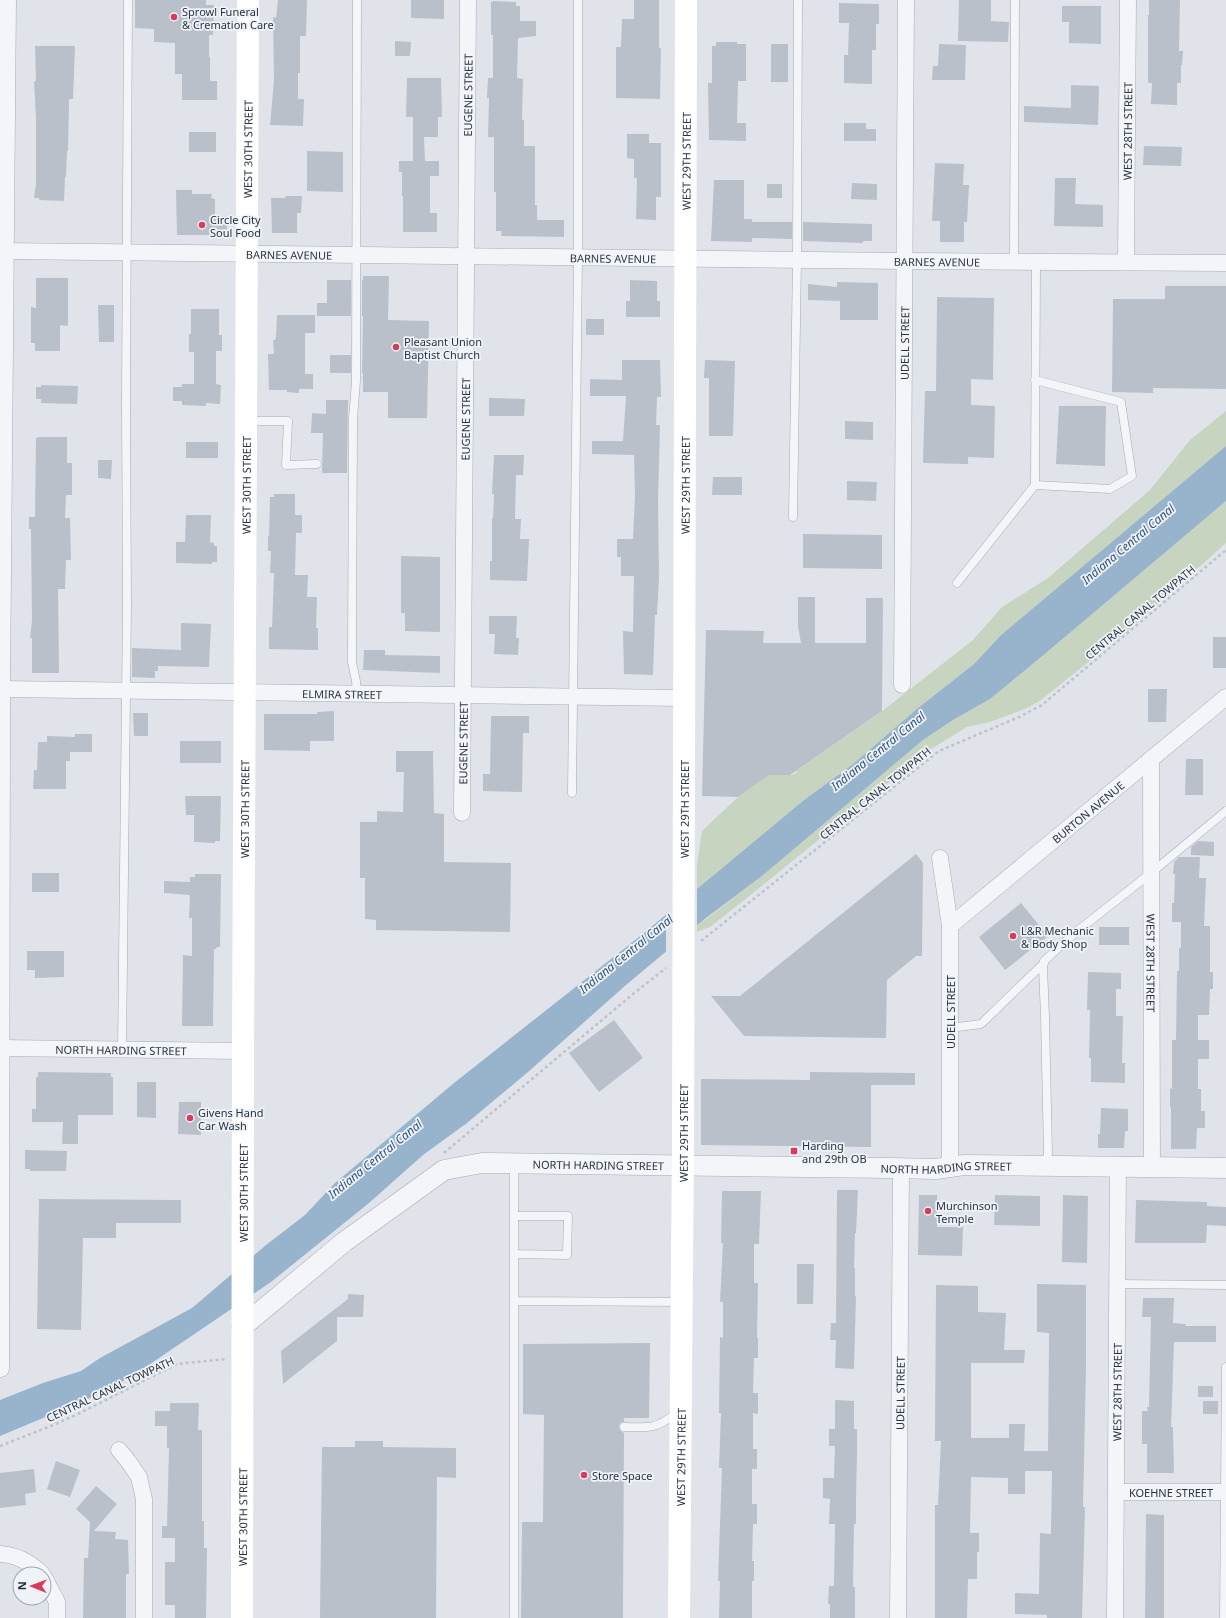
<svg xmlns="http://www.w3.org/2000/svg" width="1226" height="1618" viewBox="0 0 1226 1618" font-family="'Noto Sans',sans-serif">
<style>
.green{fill:#c6d4c0}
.water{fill:#98b4cc}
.pier{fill:#e0e4ea}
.building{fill:#b9c0ca}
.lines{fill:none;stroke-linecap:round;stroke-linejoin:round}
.service-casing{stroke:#a5abb4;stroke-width:9}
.minor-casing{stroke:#a5abb4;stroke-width:17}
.tertiary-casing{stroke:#a5abb4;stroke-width:21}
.path{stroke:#bec2c9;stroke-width:2.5;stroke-dasharray:3 3;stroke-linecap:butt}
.service{stroke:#f3f5f8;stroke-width:8}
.minor{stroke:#f3f5f8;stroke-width:16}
.tertiary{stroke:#f3f5f8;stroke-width:20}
.secondary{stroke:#fff;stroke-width:22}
.poi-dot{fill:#d73c5b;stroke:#eff3f7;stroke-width:1.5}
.labels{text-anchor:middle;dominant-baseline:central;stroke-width:3.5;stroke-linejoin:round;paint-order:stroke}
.poi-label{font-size:11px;fill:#273242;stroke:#eff3f7;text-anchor:start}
.street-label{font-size:11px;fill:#273242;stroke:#eff3f7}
.water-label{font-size:12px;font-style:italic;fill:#2e5379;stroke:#eff3f7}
</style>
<rect width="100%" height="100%" fill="#e0e4ea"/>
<!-- green -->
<path class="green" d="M1226,411v35l-225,189 -27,29 -56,44 -66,57 -48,35 -107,89v-24l5,-34 36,-34 31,-22h23l6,-3 -2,-1 85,-59 92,-72 29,-33 46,-29 102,-88 40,-50z
M1226,501v42l-94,84 -91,73 -14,8 -37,14 -23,5 -41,25 -158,129 -58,46 -13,5v-6l65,-50 161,-136 30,-20 37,-21 56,-46z"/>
<!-- water -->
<path class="water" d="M1226,446v55l-180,152 -56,46 -37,21 -30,20 -161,136 -56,42 -80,67 -98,87 -61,51 -44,32 -54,48 -98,79 -140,95 -47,24 -84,35v-36l43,-17 38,-12 19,-13 92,-50 74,-63 39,-30 30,-32 119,-100 190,-150 160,-133 48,-35 66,-57 56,-44 27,-29z"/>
<!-- pier -->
<path class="pier" d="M697,887v42l-31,26v-43z"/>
<!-- building -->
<path class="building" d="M135,0h71v5h8l-1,30h-4v22h1v24h7v19h-35v-26h-7v-31l-21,-1v-13l-19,-1z
M278,0h29l-1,36h-6v37h-2v26h6l-1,27 -33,-1 4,-45 -1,-63 3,1z
M411,0h33v19l-33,-1z
M634,0h25v48h2l-1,51 -44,-1v-51h5l1,-28h12z
M959,0h32v21l18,1 -1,20 -50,-1z
M1149,0h31l-1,51h4l-1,14h-1v18h-4v22l-26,-1 1,-21h-4v-68h1z
M494,1l22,1v4h4v15h16v15l-18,2 -1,40 6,1 -1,41h2v26h11v59h2v15h27v17l-63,-1 1,-5h-6v-39h-2v-55h-6l1,-39h-2l1,-20h5v-43h-2v-33z
M839,3l40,1v20h-3v26h-4v34l-28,-1v-28h4l1,-32h-10z
M1062,6h39v38l-32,-1v-21h-7z
M395,41l16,1 -1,14h-15z
M716,42h21v2h9v37h-8l-1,42h9v18l-37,-1 -1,-57h4v-37h4z
M771,44h17v38h-17z
M939,44l27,1 -1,35h-33l1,-14h5z
M35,46h40l-2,53h-4l-1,52h-1l-1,26h-1l-1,24 -25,-1v-2h-5l2,-14v-66l-2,-37h2z
M407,78h34l1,39h-4v20h-14l1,24h14v15h-9v37h7v19h-34v-36h-1v-24h-3v-11h14v-44h-7z
M1071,85l28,1 -1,39 -74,-3v-16l47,2z
M844,123h22v6h10v12h-32z
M189,132h27v20h-27z
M627,134h22v9h12v54h-5v23l-20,-1 1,-41h-3v-19l-7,-1z
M1144,146l38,1 -1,19 -38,-1z
M307,151l36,1v40l-36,-1z
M935,163l29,1 -1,21h6l-2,37h-3v20h-24v-21h-8z
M1055,178h21l-1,26 28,1v22l-49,-1z
M714,180h30v39h8v3h40v17l-40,-1v4l-41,-1z
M852,183l25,1v16l-26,-1z
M767,184h15v14h-15z
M176,190h16v4h20l-1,4 4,1v17h12v19h-50z
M285,196h17l-1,17h-4v20h-25l-1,-35h14z
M803,222l69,2v17h-9v2l-60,-2z
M363,276h26l-1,44 41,1 -2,97h-39v-26h-25v-19h-1l1,-57h-1v-36h1z
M36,278h32v48l-8,-1v26h-25v-8h-4v-36l5,1z
M327,280h24v36h-34v-13h10z
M630,280l27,1v20h3v16h-34v-16h4z
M837,282l41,1v37h-38v-19l-32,-1v-16l29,3z
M1165,286h61v103l-73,-1v5l-41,-1 1,-93h52z
M937,297l57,1 -1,82 -22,-1v26l24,1 -1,52 -26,-1v7l-45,-1 2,-72h11z
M98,305h16v37h-15z
M191,309h28v26h3v16h-6v33l5,1 -1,19 -14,-1v3l-24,-1v-4h-9v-14h9v-3h12v-32h-5v-18h2z
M277,315h38v18h-10v41h8v15h-14v4l-12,-1v-2h-18l-1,-36h6l-1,-14h2l1,-3z
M586,319h18v16h-18z
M330,355h21v18h-21z
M622,360h38l1,37h-4l-1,28h4l-2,75 1,77 -2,38h-2l-2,60 -29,-1 -1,-43 10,1 1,-56h-13v-19h-4v-18h16l2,-44 -1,-40 -42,-1v-13h31l3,-45h-36v-17l32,1z
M705,360l30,1 -2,75h-24v-58h-5z
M41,385l37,1 -1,18 -36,-1v-4h-5v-12h5z
M489,398l36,1 -1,17h-35z
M326,400h22l-1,73h-25l1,-40h-12l1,-20 14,1z
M1059,406h47l-1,60 -49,-2z
M845,421l28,1v18l-28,-1z
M40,437h27v26h5v32h-6l-1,23h5l1,42h-5l-1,29h-7l1,84h-27v-35h-2l2,-17 -1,-92h-2v-12h6l1,-79z
M186,442h32v16h-32z
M494,455h30l-1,20h-7l-1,44h6l-1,20h9l-2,42 -37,-1v-19h2v-43h1l1,-24h-2z
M98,460h14l-1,19 -13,-1z
M713,477h29v18h-30z
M847,481l30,1 -1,19 -29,-1z
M274,494h21v21h7v18h-6l-1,42h13l-1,22h10l-1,31h2v22l-49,-1v-22h3l2,-54h-4l1,-22h-3v-15h1l1,-39h4z
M186,515h25l-1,27 4,1v3h3v16h-5v2l-36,-1v-21h9z
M803,534l79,1v34l-79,-1z
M401,556l39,1v75l-35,-1v-18h-4z
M798,597h17v46h51v-45h17l-1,113 -92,64h-21l-31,22 -36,-1 4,-166 58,1 -1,12h38l-3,-16z
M489,616h28l-1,22h3l-1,17 -24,-1 1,-20h-6z
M181,623l30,1 -2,43 -51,-1v5h-3v7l-23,-1v-29l49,2z
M1213,637h13v31h-13z
M364,650h21v5l55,1v17l-77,-3z
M1148,689h19l-1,33h-18z
M334,711v30h-24v10l-46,-1v-36h53v-2z
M133,713h15v23h-14z
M491,716h38v17h-6l-1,59 -39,-1v-17h7z
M75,734h17v18h-22v9h-4v28h-33l1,-19h3l1,-28h9v-6l28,1z
M180,741h41v22h-41z
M396,751h37l1,62 10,1v48l67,1 -1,69 -134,-2v-10l-11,-1v-41h-5v-56h17v-11l26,1 1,-40h-8z
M1186,759h17v36h-18z
M185,796h36l-1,45h-5v2l-21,-1v-27h-8z
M1198,841l16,1v14l-23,-1v-8z
M916,854l7,9 -1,93h-6l-29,24 -1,58 -142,-2 -33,-40h29z
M1179,857h21l-1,21h7l-2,48h6v46h3v17h-3l-1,26h-11v25h11v19h-11v30h3v22h4v17h-8l-1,21h-25v-42h-1v-19l2,1v-49h4l1,-69h2v-23h2v-26h-9v-19h2l1,-29h-2l1,-12z
M32,873h27v19h-27z
M195,874h26l-1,73h-3l-1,2h-2l-1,77h-31l1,-71 9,1v-38h-3l1,-23 -26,-2v-12l26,1v-5h5z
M1021,903l27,33 -43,34 -26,-33z
M1099,927h30v18h-30z
M27,951h37v26l-29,1v-8h-8z
M1088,972l33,1v16h-5v27h7l-1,47h3v20l-34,-1v-24h-2l1,-48h-3z
M614,1020l29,38 -44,34 -30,-39z
M38,1072l73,1v4h2v38h-35v29h-16l1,-22h-31v-13h4v-32h2z
M810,1072l105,1v12h-44v62l-170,-2v-66l109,1z
M137,1082h19v36l-19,-1z
M179,1102h22v33l-23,-1z
M1101,1108l27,1v22h-3l-1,17h-26v-14h2z
M25,1150l42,1 -1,20h-36v-2h-5z
M837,1190h21l-2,43h-1l-1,35h1v28h1l-2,73 -19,-1 1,-28h-6l1,-17h5z
M722,1191h39l-2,53h-5v39h4l-1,55h1v20h-4l-1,35h5v21l-5,-1v36h4v20h-5v35h5v20h-4l-1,37h2v20h-2v37h-33l1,-37h-2l4,-113h-3l2,-55h-2l1,-76 3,1v-36h-3l3,-59h-2z
M919,1195h18v32h26l-1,29 -44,-1z
M995,1195l45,1v30l-46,-1z
M1063,1195l25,1 -1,67 -25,-1z
M39,1199l142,1v23h-65v15h-33l-2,92 -44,-1z
M1136,1200l71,2v4l19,1v19l-19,-1 -1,18h-71z
M797,1264h17l-1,40h-16z
M1037,1284l49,1v83l-3,139h2l-3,111h-35v-3l-32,-1v-21l24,1 1,-61 11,1 1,-63h-27v23h-17v-16l-37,-1 -1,56h9v19h-2v27h-9l-1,39h-32v-113h3l3,-64h-6l1,-156 42,1v26l28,1 -2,37h21l-1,13h-53v75h38v-14h16l-1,27h24l1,-118 -12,-1z
M348,1294l16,1 -1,22h-26v24l-54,43 -2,-33 67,-52z
M1143,1298h31l-1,25 13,1 -1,2h31v16h-42l-3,85h2l1,46h-27v-29h-5v-33h6l-1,-4h2l2,-90h-9z
M650,1343l-1,75h-25v4h-3l-2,4 2,5 3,2 -1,185h-102l1,-96h21l1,-107 -21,-1v-70z
M1198,1386h15v11h-15z
M835,1400l19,1v28h3v24l-1,46v25h-2l-1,63h2v31h-25v-14h-2l1,-18h5l1,-62h-6l1,-25 -7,-1v-20h11l1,-32h-6v-17h6z
M1203,1401h15v13h-15z
M170,1403h29l-1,27h4v91h2v27h3l-1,70h-31v-13h-10v-43h10v-24h-13v-12h5l2,-78h-2v-22h-12v-15h15z
M355,1441h28v6l73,1v30l-19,-1 -1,141h-116l2,-171h33z
M56,1461l24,9 -10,27 -23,-8z
M34,1469l2,23 -11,2 1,11 -26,3v-35z
M96,1486l21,18 -23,27 22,1 -1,7 13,1 1,34h-3v44h-43l1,-60h4l2,-36 -14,-13z
M1146,1514l18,1v103h-19z"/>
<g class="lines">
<!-- service casing -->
<g class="service-casing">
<path id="service" d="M1014,261l1,-261
M247,421h41l-2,44 31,-1
M1035,485l75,4 22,-13 -11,-74 -86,-22
M793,517l4,-258 1,-259
M957,583l78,-98 1,-224
M357,693l-1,-12 -4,-19 1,-243 3,-38 1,-381
M572,793l6,-536v-257
M950,1028l31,-4 63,-61
M122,1050l5,-445 -1,-200 2,-405
M514,1164v454
M1046,1166l2,-13 -3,-136 -2,-50 1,-6 32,-29 75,-59 75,-62
M514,1216h54l-1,39 -53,-1
M1118,1284l108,1
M514,1301l166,1
M624,1427c24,1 34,2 53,-15
M1224,1618l2,-251"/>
</g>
<!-- minor casing -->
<g class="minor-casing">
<g id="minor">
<path id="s1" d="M0,251l905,10 321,2"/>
<path id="s2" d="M1126,261l2,-261"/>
<path id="s3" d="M902,685l4,-685"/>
<path id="s4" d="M0,689l683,9"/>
<path id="s5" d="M1151,759l1,408"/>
<path id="s6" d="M462,813l6,-813"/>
<path d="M940,858l10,68v241"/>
<path id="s7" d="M950,926l276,-229"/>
<path id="s8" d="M0,1048l243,3"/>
<path d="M1,1369l1,-680 6,-689"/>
<path d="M119,1450l9,11 11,16 5,22v119"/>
<path id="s9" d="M1116,1492h110"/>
<path d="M0,1554c17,1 30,8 42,20"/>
<path d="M44,1577l13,25v16"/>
<path id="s10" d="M898,1618l3,-450"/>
<path id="s11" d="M1115,1618l3,-451"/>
</g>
</g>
<!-- tertiary casing -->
<g class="tertiary-casing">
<g id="tertiary">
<path id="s12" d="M242,1327l102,-85 100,-72 38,-7 409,5 45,1 28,-4 262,3"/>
</g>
</g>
<!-- path -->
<path class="path" d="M701,941l238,-190 80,-34 23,-12 184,-155
M444,1153l189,-159 33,-26
M0,1446l51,-20 29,-13 97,-49 49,-5"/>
<!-- service -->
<use href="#service" class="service"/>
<!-- minor -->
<use href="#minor" class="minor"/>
<!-- tertiary -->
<use href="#tertiary" class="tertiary"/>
<!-- secondary -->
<g class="secondary">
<path id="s13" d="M242,1618l1,-567 5,-1051"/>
<path id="s14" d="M679,1618l4,-473 3,-1145"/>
</g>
</g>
<!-- markers -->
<g class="poi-dot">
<circle cx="174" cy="17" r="4"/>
<circle cx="202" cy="225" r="4"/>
<circle cx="396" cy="347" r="4"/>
<circle cx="1013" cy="936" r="4"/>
<circle cx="190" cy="1118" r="4"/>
<rect x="790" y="1147" width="8" height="8" rx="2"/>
<circle cx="928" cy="1211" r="4"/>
<circle cx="584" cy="1475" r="4"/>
</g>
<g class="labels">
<!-- poi labels -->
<g class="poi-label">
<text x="182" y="11">Sprowl Funeral<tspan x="182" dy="13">&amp; Cremation Care</tspan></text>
<text x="210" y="219">Circle City<tspan x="210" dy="13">Soul Food</tspan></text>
<text x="404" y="341">Pleasant Union<tspan x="404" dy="13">Baptist Church</tspan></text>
<text x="1021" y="930">L&amp;R Mechanic<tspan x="1021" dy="13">&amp; Body Shop</tspan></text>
<text x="198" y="1112">Givens Hand<tspan x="198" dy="13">Car Wash</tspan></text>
<text x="802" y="1145">Harding<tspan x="802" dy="13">and 29th OB</tspan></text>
<text x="936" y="1205">Murchinson<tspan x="936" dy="13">Temple</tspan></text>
<text x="592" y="1475">Store Space</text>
</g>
<!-- street labels -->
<g class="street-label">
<text stroke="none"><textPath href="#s6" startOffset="718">EUGENE STREET</textPath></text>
<text stroke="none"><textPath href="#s2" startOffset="130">WEST 28TH STREET</textPath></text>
<text stroke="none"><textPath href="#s13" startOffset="1469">WEST 30TH STREET</textPath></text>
<text stroke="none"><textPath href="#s14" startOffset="1457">WEST 29TH STREET</textPath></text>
<text stroke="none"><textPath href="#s1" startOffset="289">BARNES AVENUE</textPath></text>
<text stroke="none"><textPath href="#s1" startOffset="613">BARNES AVENUE</textPath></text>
<text stroke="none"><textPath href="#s1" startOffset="937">BARNES AVENUE</textPath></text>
<text stroke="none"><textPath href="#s3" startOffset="342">UDELL STREET</textPath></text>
<text stroke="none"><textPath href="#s6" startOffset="394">EUGENE STREET</textPath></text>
<text stroke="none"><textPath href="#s13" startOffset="1133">WEST 30TH STREET</textPath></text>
<text stroke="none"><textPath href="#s14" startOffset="1133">WEST 29TH STREET</textPath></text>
<text transform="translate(1140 612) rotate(-40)">CENTRAL CANAL TOWPATH</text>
<text stroke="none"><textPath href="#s4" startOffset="342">ELMIRA STREET</textPath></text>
<text stroke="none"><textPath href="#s6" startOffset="70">EUGENE STREET</textPath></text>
<text transform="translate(875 793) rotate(-39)">CENTRAL CANAL TOWPATH</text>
<text stroke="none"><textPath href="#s13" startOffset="809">WEST 30TH STREET</textPath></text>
<text stroke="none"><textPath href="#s14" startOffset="809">WEST 29TH STREET</textPath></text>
<text stroke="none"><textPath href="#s7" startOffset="179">BURTON AVENUE</textPath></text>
<text stroke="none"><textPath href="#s5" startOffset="204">WEST 28TH STREET</textPath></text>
<text transform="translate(950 1012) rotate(-90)">UDELL STREET</text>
<text stroke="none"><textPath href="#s8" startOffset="121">NORTH HARDING STREET</textPath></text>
<text stroke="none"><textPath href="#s14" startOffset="485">WEST 29TH STREET</textPath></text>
<text stroke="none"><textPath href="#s12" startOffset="411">NORTH HARDING STREET</textPath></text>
<text stroke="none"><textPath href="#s12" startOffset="759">NORTH HARDING STREET</textPath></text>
<text stroke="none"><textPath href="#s13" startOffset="425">WEST 30TH STREET</textPath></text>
<text transform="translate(110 1389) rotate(-25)">CENTRAL CANAL TOWPATH</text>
<text stroke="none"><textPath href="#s11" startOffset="226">WEST 28TH STREET</textPath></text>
<text stroke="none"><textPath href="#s10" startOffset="225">UDELL STREET</textPath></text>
<text stroke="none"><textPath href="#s14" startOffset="161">WEST 29TH STREET</textPath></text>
<text stroke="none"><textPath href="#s9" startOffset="55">KOEHNE STREET</textPath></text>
<text stroke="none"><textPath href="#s13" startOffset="101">WEST 30TH STREET</textPath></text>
</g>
<!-- water labels -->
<g class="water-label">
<text transform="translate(1128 544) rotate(-40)">Indiana Central Canal</text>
<text transform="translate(878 751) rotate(-39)">Indiana Central Canal</text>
<text transform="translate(626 954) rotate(-39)">Indiana Central Canal</text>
<text transform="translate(375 1159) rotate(-39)">Indiana Central Canal</text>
</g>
</g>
<!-- north arrow -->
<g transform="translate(32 1586) rotate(271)"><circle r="19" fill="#eff3f7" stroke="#9fa6af"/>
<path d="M0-3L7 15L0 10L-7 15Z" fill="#d73c5b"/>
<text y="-6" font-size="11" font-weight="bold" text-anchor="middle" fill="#273242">N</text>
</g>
</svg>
